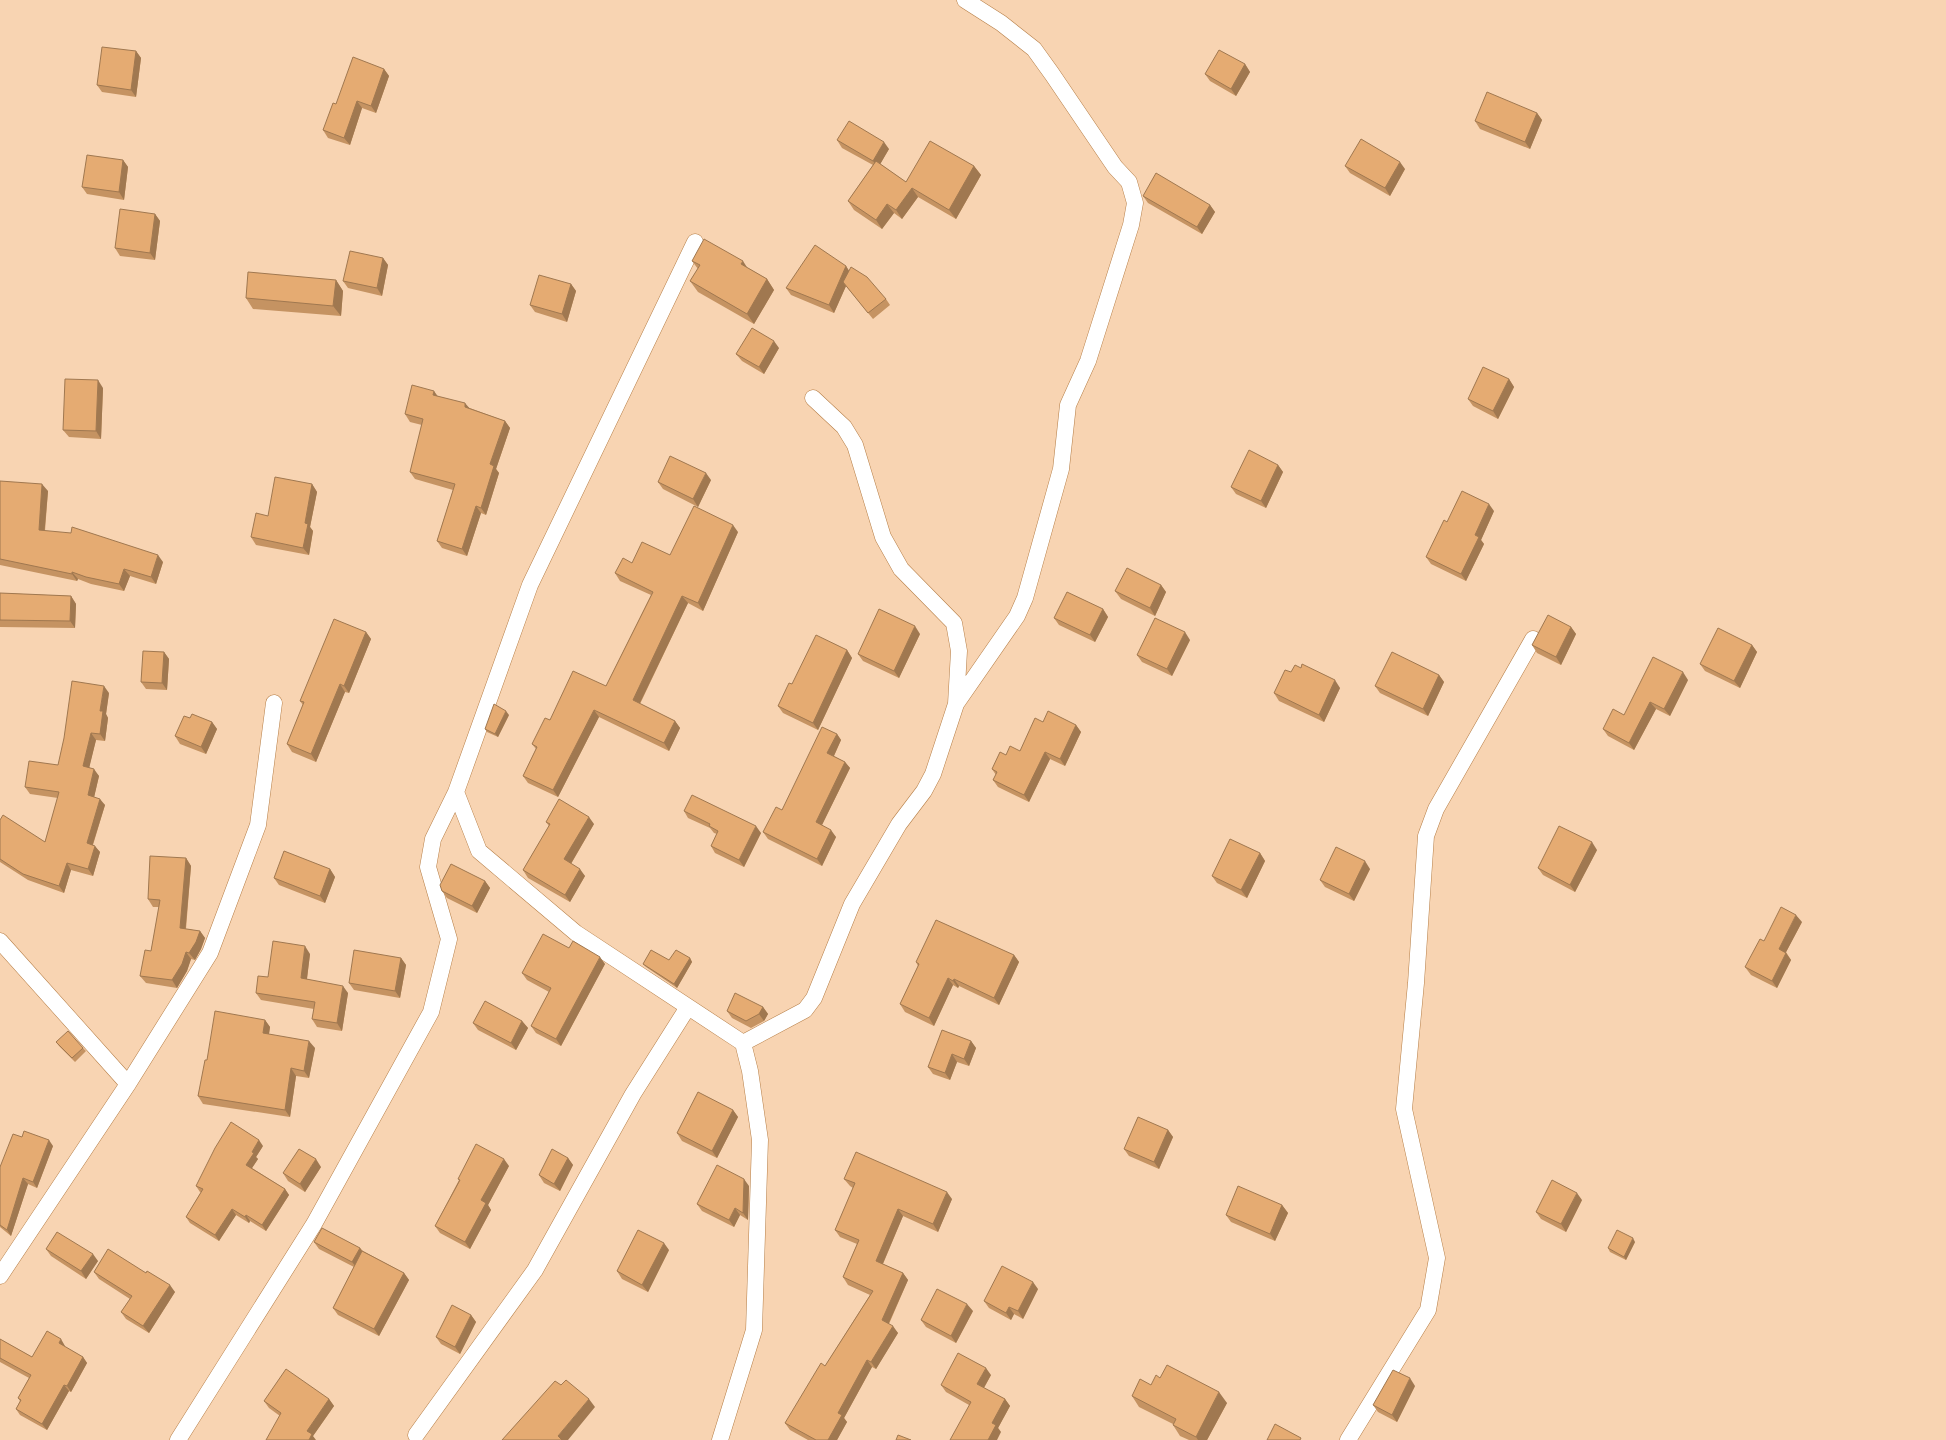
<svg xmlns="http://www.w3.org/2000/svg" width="1946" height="1440" viewBox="0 0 1946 1440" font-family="'Work Sans',sans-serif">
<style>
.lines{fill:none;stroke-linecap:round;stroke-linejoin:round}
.street-casing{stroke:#b67e46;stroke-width:17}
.street{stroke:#fff;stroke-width:16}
.wall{fill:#c59362}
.shaded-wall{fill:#a07850}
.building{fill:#e5ab72;stroke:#a07850}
</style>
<rect width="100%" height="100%" fill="#f8d4b2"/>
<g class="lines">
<!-- street casing -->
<g class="street-casing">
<path id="street" d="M956,704l61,-88 8,-18 36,-129 7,-64 20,-44 43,-136 4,-22 -6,-21 -14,-15 -63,-93 -18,-25 -33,-26 -36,-23
M456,792l23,59 97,82 167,110 7,28 10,69 -6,190 -34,110
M0,941l128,143
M743,1043l62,-33 9,-12 38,-94 47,-80 25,-33 9,-17 23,-70 3,-53 -5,-28 -53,-54 -18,-32 -28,-92 -11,-18 -31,-29
M0,1276l128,-192 82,-131 48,-128 16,-122
M416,1435l119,-165 98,-176 55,-87
M178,1440l136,-216 117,-212 18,-73 -21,-72 5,-28 23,-47 74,-207 165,-343
M1348,1440l80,-130 9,-52 -33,-149 12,-126 10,-147 10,-27 97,-170"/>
</g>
<!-- street -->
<use href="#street" class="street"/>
</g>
<!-- wall -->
<path class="wall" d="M136,51l5,7 -5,39 -34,-5 -5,-7z
M1245,64l5,8 -14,24 -26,-15 -5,-7z
M384,69l5,7 -13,37 -14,-5 -12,37 -22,-7 -5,-8 13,-26z
M1537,113l5,7 -12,29 -50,-20 -5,-8z
M837,140l52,9 -9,15 26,18 68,-16 7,9 -25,44 -38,-22 -16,22 -8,-6 -12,16 -28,-19 -6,-9 25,-36 -31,-17z
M123,160l5,7 -4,33 -37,-6 -5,-7z
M1345,166l60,3 -15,27 -40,-23z
M1143,196l67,9 5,7 -13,22 -54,-31z
M155,214l5,7 -5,39 -35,-4 -5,-8z
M383,258l5,7 -6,31 -34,-8 -5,-7z
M692,261l56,7 19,11 7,11 -20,34 -56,-32 -8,-11 8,-12z
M846,266l3,5 37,28 4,6 -17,14 -27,-33 -12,27 -43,-18 -5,-7z
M336,280l7,11 -2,25 -88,-7 -7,-11z
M571,284l5,7 -9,31 -32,-10 -5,-7z
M779,348l-15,26 -22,-13 -6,-7z
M1509,379l5,8 -16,32 -25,-13 -5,-7z
M103,388l-2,51 -32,-2 -6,-7z
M437,396l68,25 5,7 -14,41 3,4 -13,42 -5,-2 -14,43 -25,-8 -5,-7 16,-51 -38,-11 -5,-7 12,-47 -12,-3 -5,-8z
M1278,465l5,7 -17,36 -30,-14 -5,-7z
M711,480l-13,27 -35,-18 -5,-7z
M0,481l48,10 -3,40 118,31 -7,22 -26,-8 -6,15 -33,-7 -13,-5 -1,2 -77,-16z
M312,484l5,8 -7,35 3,4 -4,24 -53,-10 -5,-8 17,-21z
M1494,511l-13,29 3,4 -18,37 -35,-17 -5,-7 21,-35z
M738,532l-35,79 -15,-8 -48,101 35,17 5,7 -11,23 -70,-34 -41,80 -30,-14 -5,-7 13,-27 -4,-5 18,-24 56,-34 45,-91 -31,-14 -5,-8 17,-10 38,-8z
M1161,585l5,7 -11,24 -34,-17 -6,-8z
M0,593l71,3 5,8 -1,24 -75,-1z
M1103,609l5,8 -13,25 -36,-17 -5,-7z
M1571,627l5,7 -15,31 -24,-12 -5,-8z
M366,632l5,7 -22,54 -4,-1 -29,70 -24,-10 -5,-8 16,-39 -3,-4z
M920,634l-21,44 -36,-17 -5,-7z
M1190,640l-18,36 -30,-14 -5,-7z
M1752,645l5,7 -17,36 -35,-17 -5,-7z
M847,650l5,8 -34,72 -35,-17 -5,-7 14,-22z
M164,652l5,7 -2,31 -21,-1 -5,-7z
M1291,672l49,16 -16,34 -45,-21 -5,-8z
M1439,675l5,7 -16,34 -48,-23 -5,-7z
M1688,680l-18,36 -14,-7 -22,41 -26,-14 -5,-7 21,-14z
M109,693l-3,21 2,4 -3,23 -9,-1 -7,27 10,9 -5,21 11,8 -12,40 7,7 -7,24 -22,-6 -7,23 -36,-13 -28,-18v-42l45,22 13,-44 -28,-4 -5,-7 33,-22z
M509,715l-11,22 -11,-5 -2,-3z
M190,718l22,4 5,7 -11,25 -26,-10 -5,-8z
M1043,722l33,3 5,7 -16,34 -15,-7 -21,43 -31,-15 -5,-7 3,-5 -4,-6 14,-14 14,-4z
M837,734l4,6 -7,16 11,6 5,6 -28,57 14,12 -14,29 -54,-27 -5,-7 19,-22z
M684,811l77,22 -17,34 -29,-14 -4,-7 6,-12 -3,-1 -4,-5 -22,-10z
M546,822l48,2 -23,40 14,12 -15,26 -42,-24 -5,-8 26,-44z
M1597,850l-22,42 -32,-17 -5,-7z
M1260,853l5,8 -18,37 -30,-15 -5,-7z
M186,858l5,8 -5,63 14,2 5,7 -4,11 -6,11 -4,-1 -4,12 -10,17 -31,-5 -6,-7 11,-25 8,-44h-6l-5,-8z
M330,869l5,8 -10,26 -46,-18 -5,-7z
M1370,869l-16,32 -29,-14 -5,-7z
M485,881l5,7 -13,25 -30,-15 -5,-7z
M1802,922l-16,30 5,8 -14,28 -26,-13 -6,-8 19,-26z
M569,948l36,16 -44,82 -25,-13 -5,-7 18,-34 -22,-12 -5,-7z
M310,954l-3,25 41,14 -6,38 -25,-4 -5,-8 2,-10 -53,-9 -5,-7 12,-16z
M1014,955l5,7 -20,43 -40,-19 -1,2 -5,-3 -19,41 -29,-14 -5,-8 18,-38 -2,-4z
M401,958l5,7 -6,33 -46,-8 -5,-7z
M690,958l2,4 -15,26 -31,-21 -3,-3 26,-4z
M763,1007l5,7 -4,7 -13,7 -19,-10 -5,-7z
M265,1020l5,7 -1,7 46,14 -6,30 -13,-2 -6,41 -87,-13 -5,-8 9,-36z
M522,1021l6,7 -12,22 -38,-20 -5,-7z
M971,1041l5,7 -7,18 -12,-4 -7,18 -17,-6 -5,-7z
M56,1042l27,6 3,3 -11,11 -16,-16z
M733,1110l5,7 -21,41 -35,-17 -5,-8z
M1168,1130l5,7 -14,32 -30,-13 -5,-7z
M22,1137l31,9 -16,42 -9,-4 -17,52 -11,-9v-60z
M263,1146l-7,11 2,2 -6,9 33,21 4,6 -23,36 -16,-10 -1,2 -13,-8 -17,26 -29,-18 -4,-6 15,-25h-1l-4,-6z
M568,1158l5,7 -13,26 -16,-8 -5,-8z
M509,1166l-21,39 3,5 -21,39 -30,-16 -5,-7 24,-46 -1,-1z
M321,1167l-16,25 -17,-11 -5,-8z
M844,1179l108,20 -14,33 -35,-16 -20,48 20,9 5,7 -19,44 9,9 -22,36 -4,-2 -28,51 3,4 -10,18h-29l-18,-10 -5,-7 40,-57 45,-71 -22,-10 -5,-8 14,-33 -17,-7 -5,-7 18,-42 -3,-2z
M749,1186l-1,34 -8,-5 -6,12 -32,-16 -5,-7z
M1582,1200l-16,32 -25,-13 -5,-7z
M1282,1205l6,8 -13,28 -44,-19 -5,-7z
M314,1242l46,6 3,3 41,22 5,7 -30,56 -41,-21 -5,-7 21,-41 -35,-18z
M1635,1242l-9,18 -16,-8 -2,-4z
M46,1249l52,12 -12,18 -35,-23z
M669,1250l-21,42 -26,-13 -5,-8z
M94,1272l52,1 29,19 -26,41 -23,-14 -5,-7 9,-13 -31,-20z
M1038,1289l-15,30 -9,-5 -3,6 -22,-12 -5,-7z
M973,1311l-17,32 -30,-16 -5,-7z
M471,1315l5,7 -16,32 -19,-10 -5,-7z
M0,1339l32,18 33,-11v1l18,10 4,6 -16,29 -2,-1 -22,39 -27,-15 -4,-6 4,-8 -2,-3 11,-20 -29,-16z
M991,1375l-7,13 21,11 5,7 -12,22 3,4 -32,-27 -23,-13 -5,-7z
M1160,1378l67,25 -20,37h-18l-9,-4 -7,-11v-1l-34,-17 -7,-11 19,-11z
M1415,1386l-18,36 -19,-10 -5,-7z
M329,1399l5,7 -21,30 -33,-20 -11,-8 -5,-7z"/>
<!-- shaded-wall -->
<path class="shaded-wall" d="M136,51l5,7 -5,39 -5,-7z
M1245,64l5,8 -14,24 -5,-7z
M384,69l5,7 -13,37 -5,-7z
M357,101l5,7 -12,37 -6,-7z
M1537,113l5,7 -12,29 -5,-7z
M884,142l5,7 -11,19 -5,-7z
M123,160l5,7 -4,33 -5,-8z
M1400,162l5,7 -15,27 -5,-8z
M974,166l7,9 -25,44 -7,-9z
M912,188l6,9 -16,22 -6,-9z
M887,204l7,9 -12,16 -6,-9z
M1210,205l5,7 -13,22 -5,-7z
M155,214l5,7 -5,39 -5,-7z
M383,258l5,7 -6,31 -5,-8z
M743,261l7,11 -9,-8z
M846,266l5,8 -8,8 3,4 -12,27 -5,-8z
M767,279l7,11 -20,34 -7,-10z
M336,280l7,11 -2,25 -8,-10z
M571,284l5,7 -9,31 -5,-8z
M774,341l5,7 -15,26 -5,-7z
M1509,379l5,8 -16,32 -5,-8z
M98,380l5,8 -2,51 -5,-8z
M434,391l5,7 -6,-3z
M465,403l6,7 -6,-3z
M505,421l5,7 -14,41 3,4 -13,42 -5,-7 9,-44z
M1278,465l5,7 -17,36 -5,-7z
M706,473l5,7 -13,27 -5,-8z
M42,484l6,7 -4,46 -5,-7z
M312,484l5,8 -7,35 3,4 -4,24 -6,-7 2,-25z
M1489,504l5,7 -13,29 3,4 -18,37 -5,-7 14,-39z
M476,506l5,7 -14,43 -5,-7z
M733,525l5,7 -35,79 -5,-8z
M158,555l5,7 -7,22 -5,-7z
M124,569l6,7 -6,15 -5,-7z
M72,572l6,7 -1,2 -5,-7z
M1161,585l5,7 -11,24 -5,-8z
M71,596l5,8 -1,24 -5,-7z
M682,596l6,7 -50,104 -5,-7z
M1103,609l5,8 -13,25 -5,-7z
M915,626l5,8 -21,44 -5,-7z
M1571,627l5,7 -15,31 -5,-8z
M366,632l5,7 -22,54 -5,-7z
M1185,632l5,8 -18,36 -5,-7z
M1752,645l5,7 -17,36 -6,-7z
M847,650l5,8 -34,72 -5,-7z
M164,652l5,7 -2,31 -5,-7z
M1683,672l5,8 -18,36 -6,-7z
M1439,675l5,7 -16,34 -5,-7z
M1335,680l5,8 -16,34 -5,-7z
M340,684l5,8 -29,70 -5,-8z
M104,686l5,7 -3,21 2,4 -3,23 -5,-7v-23z
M1650,702l6,7 -22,41 -5,-7z
M594,710l5,7 -41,80 -5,-7z
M506,711l3,4 -11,22 -3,-3z
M675,721l5,7 -11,23 -5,-8z
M212,722l5,7 -11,25 -5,-7z
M1076,725l5,7 -16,34 -5,-7z
M91,733l5,7 -8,33 -5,-7z
M837,734l4,6 -9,20 -5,-7z
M1045,752l5,7 -21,43 -5,-7z
M845,762l5,6 -30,61 -4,-7z
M94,769l5,7 -6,26 -5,-7z
M100,799l5,6 -14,45 -4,-7z
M589,817l5,7 -25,43 -5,-8z
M756,826l5,7 -17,34 -5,-7z
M831,830l5,7 -14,29 -5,-7z
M1592,842l5,8 -22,42 -5,-7z
M95,846l5,6 -7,24 -5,-7z
M1260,853l5,8 -18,37 -6,-8z
M186,858l5,8 -6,69 -5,-7z
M1365,861l5,8 -16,32 -5,-7z
M67,863l4,7 -7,23 -5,-7z
M330,869l5,8 -10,26 -5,-7z
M580,869l5,7 -15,26 -5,-7z
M485,881l5,7 -13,25 -5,-7z
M1796,915l6,7 -18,34 -5,-7z
M200,931l5,7 -4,11 -6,11 -6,-7z
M305,946l5,8 -4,32 -5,-8z
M186,952l5,7 -4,12 -10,17 -5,-8z
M1786,953l5,7 -14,28 -5,-7z
M1014,955l5,7 -20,43 -5,-7z
M600,957l5,7 -44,82 -5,-7z
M401,958l5,7 -6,33 -5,-7z
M690,958l2,4 -15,26 -3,-4z
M948,978l5,7 -19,41 -5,-8z
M954,979l5,7 -1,2 -5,-7z
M343,986l5,7 -6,38 -5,-8z
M763,1007l5,7 -4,7 -5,-7z
M265,1020l5,7 -2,13 -5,-7z
M522,1021l6,7 -12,22 -5,-7z
M309,1041l6,7 -6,30 -5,-7z
M971,1041l5,7 -7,18 -5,-7z
M952,1054l5,8 -7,18 -5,-7z
M291,1068l5,8 -6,41 -5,-7z
M733,1110l5,7 -21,41 -5,-7z
M1168,1130l5,7 -14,32 -5,-7z
M49,1140l4,6 -16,42 -4,-6z
M259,1140l4,6 -7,11 2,2 -8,12 -4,-6 6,-13z
M568,1158l5,7 -13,26 -6,-7z
M316,1159l5,8 -16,25 -5,-8z
M504,1159l5,7 -21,39 3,5 -21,39 -5,-7 16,-42z
M23,1178l5,6 -17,52 -4,-6z
M744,1179l5,7 -1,34 -5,-7z
M285,1189l4,6 -23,36 -4,-6z
M947,1192l5,7 -14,33 -5,-8z
M1577,1193l5,7 -16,32 -5,-8z
M1282,1205l6,8 -13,28 -5,-7z
M735,1208l5,7 -6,12 -5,-7z
M232,1209l4,6 -17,26 -4,-6z
M898,1209l5,7 -22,52 -5,-7z
M246,1215l4,6 -1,2 -4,-6z
M1633,1238l2,4 -9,18 -2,-3z
M664,1243l5,7 -21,42 -6,-7z
M360,1248l5,7 -7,14 -6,-7z
M93,1254l5,7 -12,18 -5,-8z
M404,1273l5,7 -30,56 -5,-7z
M903,1273l5,7 -21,47 -5,-7z
M1033,1282l5,7 -15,30 -5,-8z
M170,1285l5,7 -26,41 -6,-7z
M967,1304l6,7 -17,32 -5,-7z
M1009,1307l5,7 -3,6 -5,-7z
M471,1315l5,7 -16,32 -5,-7z
M893,1326l5,7 -22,36 -5,-7z
M61,1339l4,7 -2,4 -4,-7z
M83,1357l4,6 -16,29 -4,-6z
M867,1360l5,7 -28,51 3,4 -10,18h-9l10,-27z
M986,1368l5,7 -9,16 -5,-7z
M1410,1378l5,8 -18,36 -5,-7z
M64,1385l5,6 -22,39 -5,-6z
M1219,1392l8,11 -20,37h-9l-2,-3z
M329,1399l5,7 -21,30 3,4h-7l-2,-9z
M589,1399l6,8 -27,33h-7l-3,-4z
M1005,1399l5,7 -12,22 3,4 -4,8h-9l4,-17z"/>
<!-- building -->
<path class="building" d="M102,47l34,4 -5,39 -34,-5z
M1219,50l26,14 -14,25 -26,-15z
M353,57l31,12 -13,37 -14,-5 -13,37 -21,-8 10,-27 3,1z
M1487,92l50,21 -12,29 -50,-21z
M849,121l35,21 -11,19 -36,-21z
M1361,139l39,23 -15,26 -40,-22z
M930,141l44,25 -25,44 -37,-22 -16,22 -9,-6 -11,16 -28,-19 28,-40 30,21z
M87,155l36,5 -4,32 -37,-5z
M1156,173l54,32 -13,22 -54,-31z
M120,209l35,5 -5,39 -35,-5z
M704,239l39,22 -2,3 26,15 -20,35 -57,-33 10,-16 -8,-4z
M815,245l31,21 -17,39 -43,-17z
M350,251l33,7 -6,30 -34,-7z
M851,267l16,10 19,22 -18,14 -25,-31z
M248,272l88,8 -3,26 -87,-8z
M539,275l32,9 -9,30 -32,-9z
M752,328l22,13 -15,26 -23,-13z
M1483,367l26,12 -16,32 -25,-12z
M65,379l33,1 -2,51 -33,-1z
M412,385l22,6 -1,4 32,8v4l40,14 -15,43 4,2 -13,42 -5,-2 -14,43 -25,-8 18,-57 -45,-12 13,-53 -18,-5z
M1249,450l29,15 -17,36 -30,-14z
M670,456l36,17 -13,26 -35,-17z
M275,477l37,7 -7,39 3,1 -5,24 -52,-11 5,-24 12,3z
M0,481l42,3 -3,46 32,3 1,-6 86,28 -7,22 -27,-8 -5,15 -33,-7 -14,-5v2l-72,-15z
M1462,491l27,13 -14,31 4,2 -18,37 -35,-17 18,-37 3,2z
M694,506l39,19 -35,78 -16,-7 -49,104 42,21 -11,22 -70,-33 -41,80 -30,-14 14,-29 -5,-3 13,-26 5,2 23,-49 33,15 47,-94 -38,-19 8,-15 9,5 10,-21 28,13z
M1127,568l34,17 -11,23 -35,-17z
M1067,592l36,17 -13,26 -36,-17z
M0,593l71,3 -1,25 -70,-1z
M879,609l36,17 -21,45 -36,-17z
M1548,615l23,12 -15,30 -24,-12z
M1155,618l30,14 -18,37 -30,-14z
M334,619l32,13 -22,54 -4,-2 -29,70 -24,-10 17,-42 -4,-1z
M1718,628l34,17 -18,36 -34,-17z
M816,635l31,15 -34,73 -35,-17 11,-23 3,1z
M143,651l21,1 -2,31 -21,-1z
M1392,652l47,23 -16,34 -48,-23z
M1653,657l30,15 -19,37 -14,-7 -21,41 -26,-14 10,-20 11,6z
M1302,664l33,16 -16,35 -45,-22 11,-23 6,2 4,-7 6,3z
M72,681l32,5 -4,25h3l-3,23 -9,-1 -8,33 11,3 -6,26 12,4 -13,44 8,3 -7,23 -21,-6 -8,23 -36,-12 -23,-15v-39l3,-5 42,27 14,-50 -34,-5 4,-26 29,4 6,-27z
M494,704l12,7 -11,23 -10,-5z
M1048,711l28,14 -16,34 -15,-7 -21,43 -31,-15 4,-8 -5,-3 8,-17 6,3 4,-9 10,5 15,-33 8,4z
M192,714l20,8 -11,25 -26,-11 9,-20 6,2z
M822,727l15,7 -10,19 18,9 -29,60 15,8 -14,29 -54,-27 13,-25 6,3z
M692,795l64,31 -17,34 -28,-14 7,-15 -9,-5 1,-2 -26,-13z
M559,799l30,18 -25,42 16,10 -15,26 -42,-25 27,-46 -4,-2z
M1559,826l33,16 -22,43 -32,-17z
M1230,839l30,14 -19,37 -29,-14z
M1336,847l29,14 -16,33 -29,-14z
M284,851l46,18 -10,27 -46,-18z
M150,856l36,2 -6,70 20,3 -4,11 -7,11 -3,-1 -4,12 -10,16 -32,-4 5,-26 6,1 9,-51 -12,-1z
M451,864l34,17 -13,25 -30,-15 -2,-6z
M1781,907l15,8 -17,34 7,4 -14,28 -27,-14 15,-28 4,2z
M936,920l78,35 -20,43 -40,-19 -1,2 -5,-3 -19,40 -29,-14 19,-40 -3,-2z
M543,934l26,14 4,-7 27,16 -44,82 -25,-13 20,-38 -29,-15z
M273,941l32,5 -4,32 42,8 -6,37 -25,-4 3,-17 -59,-9 2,-17 10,1z
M354,950l47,8 -6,33 -46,-8z
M651,950l18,10 7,-10 14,8 -16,26 -31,-20z
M735,993l28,14 -4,7 -13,7 -19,-10z
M485,1001l37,20 -11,22 -38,-20z
M215,1011l50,9 -2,13 46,8 -5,30 -13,-3 -6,42 -87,-14 7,-36h2z
M942,1030l29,11 -7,18 -12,-5 -7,19 -17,-6z
M68,1031l15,17 -11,10 -16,-16z
M698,1092l35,18 -21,41 -35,-18z
M1138,1117l30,13 -14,32 -30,-13z
M231,1122l28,18 -7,12 2,1 -8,12 39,24 -23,36 -16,-10 -1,2 -13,-8 -17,26 -29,-18 17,-28 -7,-3 19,-38z
M24,1131l25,9 -16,42 -10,-4 -16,52 -7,-5v-58l13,-33 9,3z
M476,1144l28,15 -23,41 5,3 -21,39 -30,-16 25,-46 -2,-1z
M299,1149l17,10 -16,25 -17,-11z
M552,1149l16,9 -14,26 -15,-9z
M856,1152l91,40 -14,32 -35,-15 -22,52 27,12 -21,47 11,6 -22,36 -4,-2 -29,53 4,2 -14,25h-12l-31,-17 36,-60 4,3 48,-75 -30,-14 16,-37 -24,-10 20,-47 -11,-4z
M717,1165l27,14 -1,34 -8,-5 -6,12 -32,-16z
M1552,1180l25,13 -16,31 -25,-12z
M1238,1186l44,19 -12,29 -44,-19z
M322,1228l38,20 -8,14 -38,-20z
M638,1230l26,13 -22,42 -25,-14z
M1617,1230l16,8 -9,19 -16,-9z
M57,1232l36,22 -12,17 -35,-22z
M108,1249l38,24 1,-2 23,14 -27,41 -22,-14 11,-16 -38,-24z
M362,1251l42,22 -30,56 -41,-21z
M1002,1266l31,16 -15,29 -9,-4 -3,6 -22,-12z
M937,1289l30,15 -16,32 -30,-16z
M452,1305l19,10 -16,32 -19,-10z
M47,1331l14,8 -2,4 24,14 -16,29 -3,-1 -22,39 -26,-15 5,-9 -3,-2 13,-23 -31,-17v-19l32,18z
M958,1353l28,15 -9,16 28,15 -13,24 4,2 -8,15h-38l21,-38 -30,-17z
M1167,1365l52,27 -23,45 -23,-12 3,-6 -44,-23 8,-17 11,6 5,-10 4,3z
M286,1369l43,30 -22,32 5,3 -3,6h-43l15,-27 -17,-12z
M1393,1370l17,8 -18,37 -19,-10z
M566,1380l23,19 -31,37 4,4h-60l53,-59 6,4z
M1275,1424l26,14 -1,2h-33z
M898,1435l13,5h-15z"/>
</svg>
